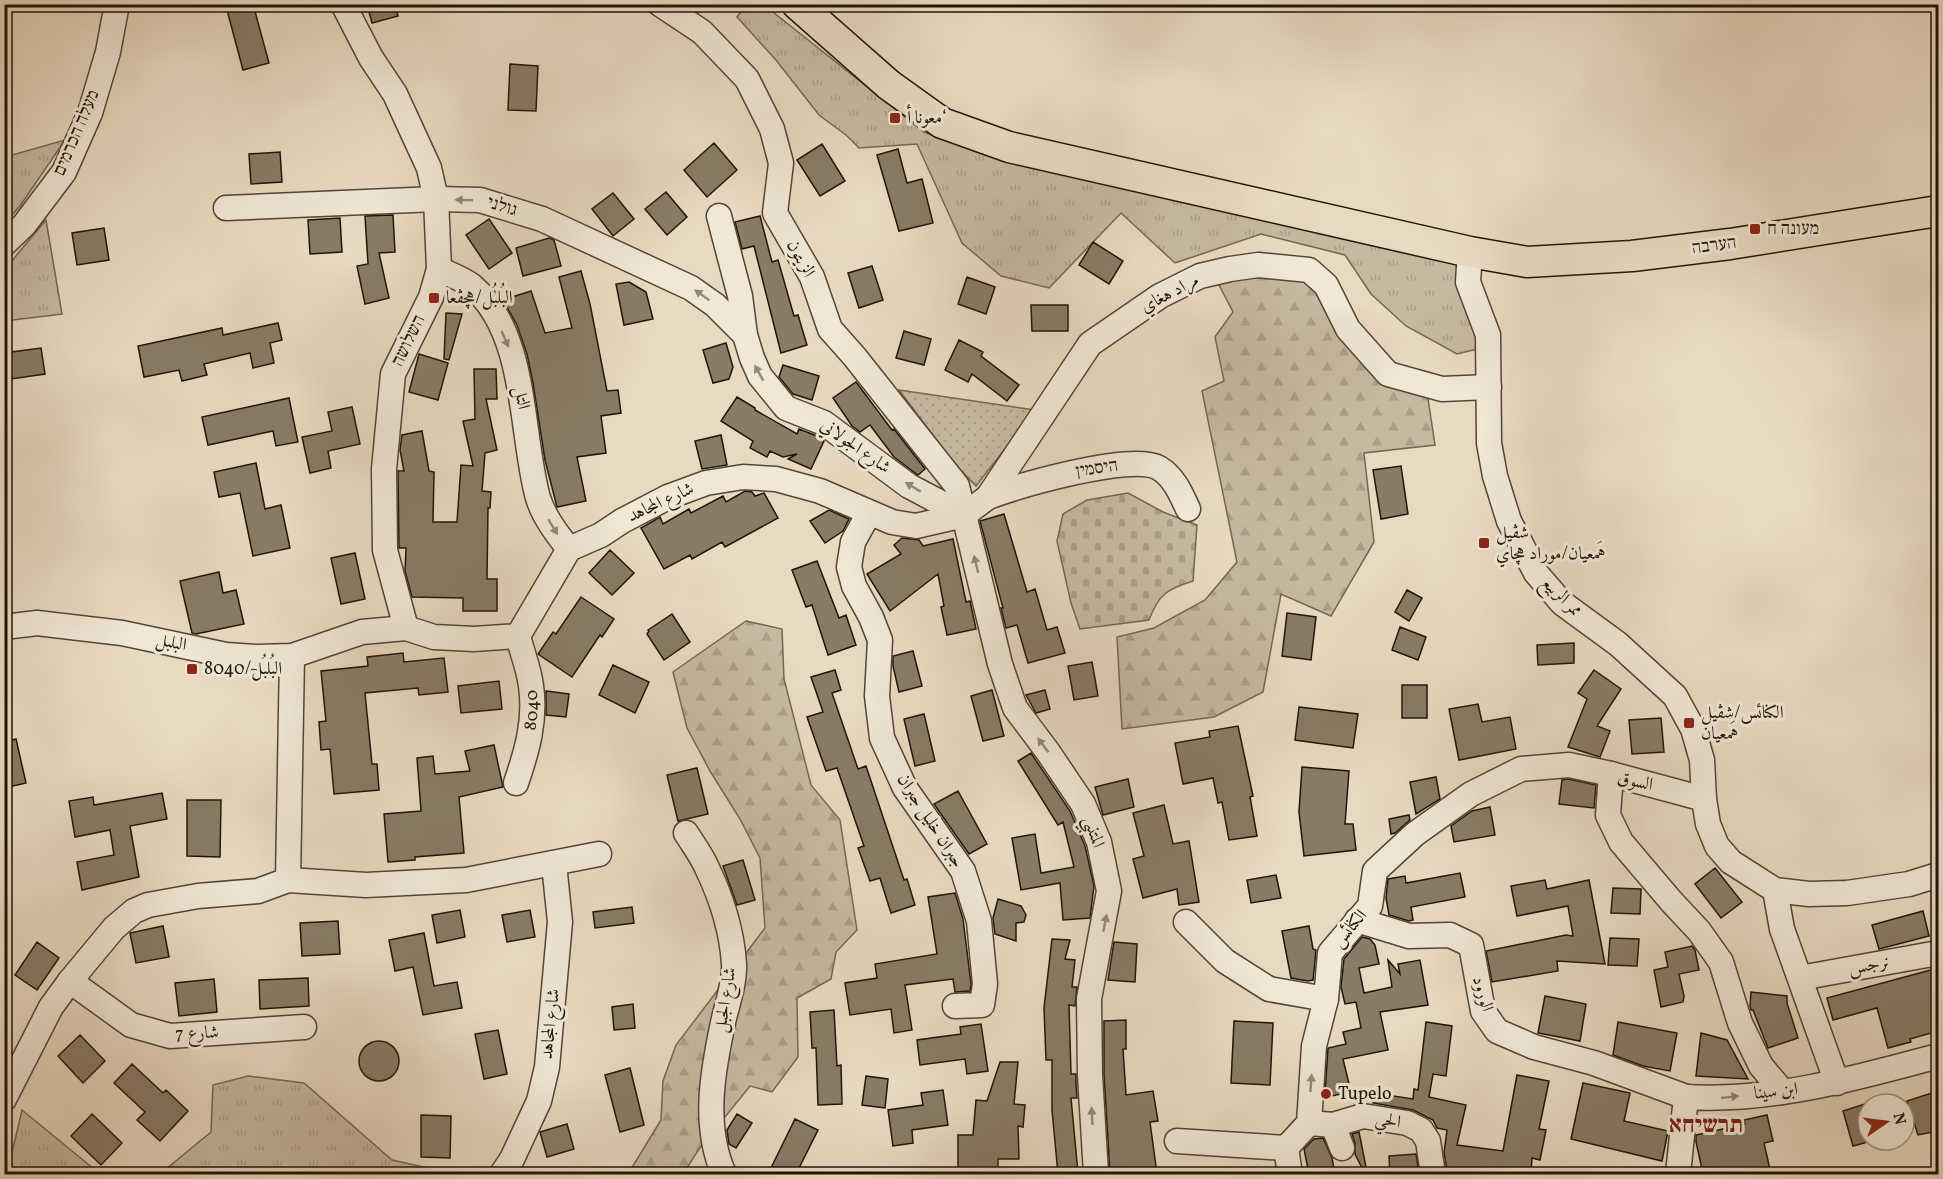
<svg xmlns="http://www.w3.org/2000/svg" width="1943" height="1179" viewBox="0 0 1943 1179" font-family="Vollkorn,Amiri,'Frank Ruhl Libre',serif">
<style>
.grass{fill:url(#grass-tufts);stroke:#736754;stroke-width:1.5}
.forest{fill:url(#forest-firs);stroke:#736754;stroke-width:1.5}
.cemetery{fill:url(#cemetery-stones);stroke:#736754;stroke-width:1.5}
.park{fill:url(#park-dots);stroke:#736754;stroke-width:1.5}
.building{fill:#887b67;stroke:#201506;stroke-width:1.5}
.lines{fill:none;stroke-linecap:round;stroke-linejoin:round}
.minor-casing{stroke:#524635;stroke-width:27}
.major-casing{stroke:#201506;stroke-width:33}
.minor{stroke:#f0e7d7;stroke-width:24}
.major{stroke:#e8dac1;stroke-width:30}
.oneway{fill:#928879}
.poi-dot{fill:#8f2418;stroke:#f0e7d7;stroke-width:2}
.labels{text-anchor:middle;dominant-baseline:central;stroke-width:6;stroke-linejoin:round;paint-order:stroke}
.poi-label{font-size:18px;fill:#201506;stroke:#f0e7d7;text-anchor:start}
.street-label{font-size:18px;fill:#201506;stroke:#f0e7d7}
.district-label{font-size:24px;font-weight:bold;fill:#7a1f14;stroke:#f0e7d7}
</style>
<defs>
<pattern id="grass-tufts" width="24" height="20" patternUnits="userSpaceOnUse" patternTransform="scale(1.5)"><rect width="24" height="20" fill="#c6b9a1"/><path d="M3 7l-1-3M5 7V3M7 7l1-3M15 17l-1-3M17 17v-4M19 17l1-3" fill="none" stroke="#aa9e89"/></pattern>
<pattern id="forest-firs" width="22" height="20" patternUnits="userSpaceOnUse" patternTransform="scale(1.5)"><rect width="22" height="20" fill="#c6b9a1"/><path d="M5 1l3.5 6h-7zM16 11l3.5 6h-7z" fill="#aa9e89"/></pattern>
<pattern id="cemetery-stones" width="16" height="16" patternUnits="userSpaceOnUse" patternTransform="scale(1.5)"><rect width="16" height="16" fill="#c6b9a1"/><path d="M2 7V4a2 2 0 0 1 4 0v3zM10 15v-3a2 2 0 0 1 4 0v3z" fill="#aa9e89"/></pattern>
<pattern id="park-dots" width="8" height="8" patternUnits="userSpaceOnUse" patternTransform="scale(1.5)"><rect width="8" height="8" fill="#c6b9a1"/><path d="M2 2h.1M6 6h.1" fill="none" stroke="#aa9e89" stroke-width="1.8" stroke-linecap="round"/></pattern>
</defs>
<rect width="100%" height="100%" fill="#e8dac1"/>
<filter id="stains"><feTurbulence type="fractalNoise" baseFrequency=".00333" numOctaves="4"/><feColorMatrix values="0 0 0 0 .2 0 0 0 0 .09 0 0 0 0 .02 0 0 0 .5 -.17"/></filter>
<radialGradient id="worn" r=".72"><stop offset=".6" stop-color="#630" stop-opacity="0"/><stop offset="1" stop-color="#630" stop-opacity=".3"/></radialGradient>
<!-- grass -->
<path class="grass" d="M746,5h18l160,127 45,17 488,105 29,93 -29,7 -51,-28 -35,-32 -26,-39 -84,-21 -86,29 -54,-50 -72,75 -48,-12 -39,-33 -45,-99 -58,4 -13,-13 -27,-20 -43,-55 -39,-43z
M65,140l-45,66 -15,17v-66z
M46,220l16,94 -57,7v-52z
M248,1076l56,7 88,77 63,14h-295l51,-42 2,-47z
M22,1110l78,64h-93z"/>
<!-- forest -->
<path class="forest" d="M1300,271l58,69 68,46 9,59 -71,8 10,89 -43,74 -50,-22 -18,98 -49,25 -92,12 -5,-92 37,-9 51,-28 32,-38 -35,-171 22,-10 -9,-44 18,-25 -16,-31z
M746,621l36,8 2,50 27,106 29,35 17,110 -21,22 -5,27 -34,19 1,59 -26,35 -22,-6 -51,63 -16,25h-55l33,-54 2,-39 13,-36 89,-117 -5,-70 -20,-39 -30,-48 -23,-43 -14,-56z"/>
<!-- cemetery -->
<path class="cemetery" d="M1128,493l35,19 34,13 -4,56c-26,8 -34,13 -44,39l-69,9 -9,-26 -14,-62 6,-27 24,-14z"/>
<!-- park -->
<path class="park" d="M899,390l136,20 -59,76 -23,-24z"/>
<!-- building -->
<path class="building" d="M249,4h4l16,59 -26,7 -16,-60z
M367,4h28l3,12 -26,7z
M510,64l28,2 -2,45 -28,-1z
M714,143l23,27 -30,27 -23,-27z
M822,144l23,37 -25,15 -23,-36z
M898,149l9,34 15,-4 11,44 -34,8 -22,-76z
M280,152l2,30 -31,2 -2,-30z
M666,192l21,25 -20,18 -22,-26z
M613,193l21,26 -21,17 -21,-27z
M393,215l2,37 -16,1 10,45 -24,6 -8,-38 11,-2 -3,-48z
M760,216l12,46 6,-2 16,56 4,-1 9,30 -26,8 -27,-107 -12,3 -7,-27z
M340,218l2,34 -32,2 -2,-34z
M489,219l23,34 -23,16 -23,-34z
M104,228l5,32 -32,5 -5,-32z
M549,238l5,2 7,26 -38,10 -7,-28z
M1093,242l30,19 -14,23 -30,-19z
M872,266l11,34 -24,8 -11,-35z
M581,271l9,33 17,87 11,-1 3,23 -20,3 5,37 -29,4 9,44 -29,6 -12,-47 -12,-77 -6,-29 -10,-29 -14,-25 28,-9 14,42 27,-5 -13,-51z
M967,277l28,10 -9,27 -28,-10z
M629,282l17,10 7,27 -29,6 -8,-41z
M1031,305h37v26h-36z
M446,313l16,1 -13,46 -5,-1z
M278,323l4,17 -12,3 4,20 -21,5 -3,-15 -46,11 3,11 -25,6 -3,-11 -35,7 -6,-31 84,-18 1,7z
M904,331l27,8 -7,26 -28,-7z
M959,340l24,12 -2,4 38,29 -12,16 -35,-27 -4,8 -23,-12z
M726,343l7,24 -4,12 -16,4 -10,-33z
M41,348l4,26 -41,6v-27z
M419,354l29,9 -10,37 -29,-8z
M783,365l36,11 -7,24 -19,-6 -14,-17z
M474,369h22l1,30h-11l11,51 -12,3 -3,38 9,1 -1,16h-2l-1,71h10v32h-34v-13l-51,-1 -7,-26 1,-23h-7l-1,-77h6l-4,-21 2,-15 20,-4 7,40 5,1 -1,50h24l4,-57 12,1 -10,-45 12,-2z
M856,382l36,48 2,-1 31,40 -7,6 -24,-18 -24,-32 -10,7 -8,-6 -19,-28z
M737,397l18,11v2l42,24 2,-5 18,7 7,5 -13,28 -23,-10 9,-5 -14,3 -13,-6 -3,6 -17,-9 3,-7 -32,-20z
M289,398l9,44 -22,4 -3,-15 -65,14 -6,-28z
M352,407l8,37 -32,7 3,17 -21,5 -8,-36 30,-6 -4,-19z
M721,435l6,30 -25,4 -7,-28z
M256,463l9,46 16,-4 9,43 -37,8 -13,-63 -21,4 -5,-25z
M1401,466l7,48 -27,5 -8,-49z
M745,491l7,1 3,4 9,-3 14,25 -53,29 -3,-5 -30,17 -2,-4 -26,14 -23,-41 19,-11 3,7 26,-15 2,4 32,-17 3,6z
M829,510l20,9 -6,12 -18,12 -15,-22z
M1004,514l23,78 8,-3 12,41 10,-3 8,26 -37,10 -11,-38 -11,3 -5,-20h2l-23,-87z
M902,538l17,2 4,6 30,-7 13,63 4,-1 6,28 -29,6 -6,-28 3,-1 -6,-32 -48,37 -23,-37 34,-20 -7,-9z
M610,550l24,23 -22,22 -23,-22z
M355,553l10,46 -24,5 -10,-46z
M817,561l22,57 7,-3 10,30 -28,10 -16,-50 -6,2 -14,-37z
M219,572l4,21 13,-3 8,34 -48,10 -4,-1 -12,-52z
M1407,590l15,8 -13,23 -14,-9z
M581,597l33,22 -12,18 -2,-2 -28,42 -34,-23 15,-22 3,2z
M1287,613l29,4 -5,43 -29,-4z
M672,614l18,28 -26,18 -17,-26 2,-3 -1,-1z
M1400,627l26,10 -8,23 -26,-10z
M1574,643v20l-36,2 -1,-20z
M913,651l9,35 -23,6 -6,-26v-10z
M403,653l1,9 40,-4 4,34 -29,3 -1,-7 -53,5 7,71h5l2,26 -45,4 -4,-45 -9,1 -2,-28 7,-1 -5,-50 47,-5 -1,-9z
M1092,662l6,34 -24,4 -6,-34z
M613,665l36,17 -14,31 -36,-18z
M835,670l6,20 -9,3 26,76 8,-3 38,114 3,-1 8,26 -24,8 -11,-35 -10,3 -12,-33 6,-2 -27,-78 -11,3 -19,-54 16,-5 -12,-35z
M1594,670l27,19 -24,37 13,5 -10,26 -32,-10 19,-48 -9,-6z
M499,681l3,28 -41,4 -3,-27z
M1402,685h25v33h-25z
M992,690l12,46 -21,5 -12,-45z
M1045,690l5,19 -14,4 -10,-18z
M546,691l23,3 -3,23 -20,-2z
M1478,704l4,18 28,-5 6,32 -57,11 -10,-51z
M1299,707l59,7 -5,34 -58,-8z
M924,714l11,47 -20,5 -11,-47z
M1661,718l3,34 -32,2 -3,-34z
M1238,726l15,70 -3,1 7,39 -28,4 -7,-38 -4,1 -5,-25 -30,6 -8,-41 35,-6 -1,-6z
M16,739l10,44 -22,5v-46z
M494,745l9,42 -44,10 5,56 -49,4v3l-27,2 -4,-48 37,-3 -4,-53 16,-2 2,18 35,-3 -5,-20z
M1031,753l39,58 15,35 9,40 -4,32 -27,2 -3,-37 -39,7 -9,-52 23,-4 6,39 33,-6 -11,-45 -5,3 -40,-64z
M1302,767l47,4 -4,53h8l3,26 -52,6 -5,-44z
M697,768l11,46 -30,7 -11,-46z
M1436,777l4,22 -24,15 -6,-32z
M1128,779l6,28 -31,8 -8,-28z
M1568,779l28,6 -2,23 -35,-4 3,-24z
M958,791l29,53 -18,10 -35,-50z
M162,793l5,26 -37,7 9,51 -57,13 -5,-28 37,-7 -4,-25 -35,7 -6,-36 24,-4 1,8z
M187,800h34l-1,57 -33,-1z
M1164,805l9,39 16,-3 10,61 -20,3 -2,-16 -34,9 -10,-39 11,-3 -11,-43z
M1490,807l5,28 -41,7 -3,-16 21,-15z
M1409,815l1,5 -15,13 -4,1 -2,-15z
M743,860l12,40 -18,5 -14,-39z
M1715,868l27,34 -21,16 -26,-34z
M1460,873l5,24 -54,10 2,13 -4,1 -20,-6 -3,-17 2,-19 17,-3 1,7z
M1276,875l5,23 -30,5 -4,-23z
M1545,880l2,9 42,-9 16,84 -48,-3 1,10 -66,11 -6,-31 80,-16 7,1 -5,-30 -51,10 -6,-30z
M1613,888l28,1 -1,25 -29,-1z
M955,893l8,26 8,65 -1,7 -15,1 -2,-13 -48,6 7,45 -18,3 -3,-24 -41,6 -5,-32 32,-5 -2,-14 62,-10 -9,-57z
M998,899l23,7 5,9 -2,7 -8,1v18l-21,-7 -2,-16z
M632,907l2,16 -39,5 -2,-16z
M460,910l5,27 -28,6 -5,-28z
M530,910l5,27 -28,5 -5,-27z
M1923,911l6,25 -50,13 -7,-24z
M338,921l2,33 -38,2 -2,-33z
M163,926l6,31 -33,6 -6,-30z
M1309,926l4,23 3,1 -3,30 -5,1 -17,-3 -9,-47z
M424,933l10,53 23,-4 5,26 -39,7 -10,-48 -18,4 -6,-31z
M1362,937l8,2 5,6 4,19 -20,4 5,25 28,-6 -4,-27 12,14 -2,-10 22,-4 8,45 -48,7 8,38 -45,9 8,33 -24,5 -2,-4 3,-45 18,-4 -3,-12 18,-4 -5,-26 -11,2 -4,-17 3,-28z
M1610,938l29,1 -2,27 -29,-1z
M1052,939l18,1 -5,19 10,1 -3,27h5l-2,19 -6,-1 2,69h5v11l1,13h-6l7,75 -20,1 -6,-64v-50h-6l-2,-52z
M37,942l22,16 -22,32 -22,-15z
M1114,942l23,2 -2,38 -27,-2z
M1692,946l3,4 4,20 -20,4 5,22 -1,6 -22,5 -7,-37 14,-3 -3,-15z
M1938,968v63l-28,8 1,3 -23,6 -11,-40 -44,12 -6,-22z
M308,978l1,28 -49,3 -1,-29z
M214,979l3,33 -38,4 -4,-33z
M1751,992l36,4v7l11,35 -30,10 -15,-38h-2l-1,-4z
M1545,996l41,8 -6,37 -42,-8z
M633,1004l2,24 -21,2 -2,-23z
M834,1010l3,56 4,-1 1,39 -24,1 -2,-57h-4l-2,-36z
M1126,1020v29h-3l3,46 27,-4 5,30 -8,1 7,52h-47l-6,-100v-53z
M1234,1021l39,2 -3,62 -39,-2z
M1426,1022l26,4 -6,50 -13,-2 -4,23 37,8 -9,40 46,6 14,-76 32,6 -10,48 7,1 -6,30 -8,-2 -1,16h-52l-32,-4 -3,-17 3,-23 -10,-2 -4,-8 -20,-10 -40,-7 1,-10 39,6 1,-10 4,1z
M1618,1022l59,11 -7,38 -27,-5 -30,-11z
M981,1024l7,47 -21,3 -2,-15 -45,6 -3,-25 44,-6 -1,-7z
M498,1030l9,44 -23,5 -9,-45z
M1701,1033l26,7 21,39 -52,-3z
M80,1035l25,26 -22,22 -25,-27z
M359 1061a20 20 0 1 1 40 0a20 20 0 1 1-40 0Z
M1000,1062h18l-4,42 11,1 -2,22 -5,-1 1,33h-21v15h-30v-3h-10v-36h15l3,-35 11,1z
M132,1064l31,29 3,-3 22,21 -28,30 -23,-21 8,-8 -31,-29z
M630,1068l14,57 -24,7 -15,-57z
M866,1076l22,3 -3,29 -23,-3z
M1583,1083l47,10 -6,28 44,10 -6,30 -91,-22z
M943,1090l5,35 -36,5 1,13 -20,3 -5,-36 35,-5 -2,-12z
M1938,1091v40l-20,4 -11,-34z
M1868,1103v39l-15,4 -10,-35z
M92,1114l30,29 -21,22 -30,-29z
M737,1114l15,9 -16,25 -7,-4 -2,-14z
M421,1115l30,1 -1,42 -29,-1z
M1767,1115l6,26 -9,2 7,31h-46l-23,-5 -6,-27v-7l49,-11 -1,-4z
M795,1119l23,11 -22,44h-28z
M567,1124l7,25 -27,8 -7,-25z
M1359,1132l7,35 -4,1 -7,-14v-11l-3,-9z
M1323,1138l9,20 3,16h-26l-5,-25 10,-10z
M1416,1154l3,20h-29l-1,-18z"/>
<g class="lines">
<!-- minor casing -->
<g class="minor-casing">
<g id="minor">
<path d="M343,4l28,54 24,36 34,74 7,31 3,70 -8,28 -38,77 -9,95 1,81 21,78"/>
<path d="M660,4l42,28 45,47 25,50 9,34 -6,50 37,64 18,52 24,27 103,130 43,178 15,44 33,44 35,52 16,38 10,49 -20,108 1,76 6,99"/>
<path d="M226,208l210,-9 44,1 62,19 149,69 24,17 30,30"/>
<path d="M719,216l21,80 5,39 7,23 8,18 26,32 38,15 85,63 55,29"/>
<path d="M4,244l20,-19 40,-53 26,-59 18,-61 9,-48"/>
<path d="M1470,252l-2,30 20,53 1,108 6,33 14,45 27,52 26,30 56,41 57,52 18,33 9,31 2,39 4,25 9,22 14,16 44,28 34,4 38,-1 62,-9 29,-9"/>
<path d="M439,269c10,5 24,10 33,17 56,48 48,147 66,212 6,19 19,36 31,51"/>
<path d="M988,497c30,-11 144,-45 171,-29 15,9 22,26 29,41"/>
<path d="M869,513l-16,29 -4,25 5,19 17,31 9,23 -3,56 5,42 23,50 58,83 16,50 6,63 -3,21 -27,1"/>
<path d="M4,627l33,-4 85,10 104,22 31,2 35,-1 70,-24 44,-4 28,9 40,2 44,-3 51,-87 32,-14 21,-14 46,-24 38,-14 37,-6 33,2 44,12 72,31 24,4 48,-11 24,-18 102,-153 70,-48 40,-20 30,-7 28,-4 51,5 17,15 22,44 40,45 54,15 47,-2"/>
<path d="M1611,774l-3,41 13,27 50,59 28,30 22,31 19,61 21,43 22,26"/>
<path id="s1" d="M516,783c11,-32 20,-63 15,-97 -2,-17 -9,-34 -13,-50"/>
<path d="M686,833c7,11 16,23 21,35 14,29 25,64 27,96 1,17 -6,38 -10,54 -11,51 -22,107 0,156"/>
<path d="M288,880l4,-224"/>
<path d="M1775,890l7,39 55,154"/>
<path d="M1357,920l52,16 41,-1 21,10 12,66 14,20 37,16 60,16 92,34"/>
<path d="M1186,922l39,39 44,28 57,10"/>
<path d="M1800,978l138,-25"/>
<path d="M70,981l61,44 39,11 134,-9"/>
<path d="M4,1099l47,-92 19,-26 44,-53 20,-17 14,-6 50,-9 60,-5 30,-11 78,5 100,-5 133,-26"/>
<path d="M1309,1123l24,2 30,-9 44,7 14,7 7,11 5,33"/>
<path d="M1333,1125l9,23"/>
<path d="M1177,1141l109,7"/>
<path d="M502,1174l10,-15 27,-58 8,-34 13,-145 -6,-58"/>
<path d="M1290,1174l-4,-26 23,-25 5,-77 12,-47 4,-46 40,-47 5,-35 40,-37 56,-40 50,-25 48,-4 42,9 93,25"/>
<path d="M1678,1174l8,-77c87,5 170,-19 252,-41"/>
</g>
</g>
<!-- major casing -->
<g class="major-casing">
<path id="major" d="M797,4l92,81 53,38 67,24 461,105 57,10 105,-6 98,-12 208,-33"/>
</g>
<!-- minor -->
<use href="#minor" class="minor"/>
<!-- major -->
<use href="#major" class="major"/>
</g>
<!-- one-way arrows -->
<defs><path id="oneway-solid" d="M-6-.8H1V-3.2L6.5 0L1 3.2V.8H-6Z" transform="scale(1.5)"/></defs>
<g class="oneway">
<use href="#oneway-solid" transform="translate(464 200) rotate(-179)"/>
<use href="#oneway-solid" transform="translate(702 295) rotate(-145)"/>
<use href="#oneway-solid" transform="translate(505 339) rotate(67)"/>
<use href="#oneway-solid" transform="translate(759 373) rotate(-119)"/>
<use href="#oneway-solid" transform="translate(913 487) rotate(-149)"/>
<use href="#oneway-solid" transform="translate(553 527) rotate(59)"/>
<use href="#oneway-solid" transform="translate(976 564) rotate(-104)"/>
<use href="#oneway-solid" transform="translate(1043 745) rotate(-127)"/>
<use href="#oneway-solid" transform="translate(1105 923) rotate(-79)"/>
<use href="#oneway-solid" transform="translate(1311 1083) rotate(-86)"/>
<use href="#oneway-solid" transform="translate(1730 1097) rotate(-6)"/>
<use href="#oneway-solid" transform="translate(1092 1116) rotate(-93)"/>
</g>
<!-- markers -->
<g class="poi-dot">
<rect x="889" y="112" width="12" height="12" rx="3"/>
<rect x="1749" y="223" width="12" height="12" rx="3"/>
<rect x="428" y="292" width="12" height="12" rx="3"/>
<rect x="1478" y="537" width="12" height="12" rx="3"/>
<rect x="186" y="663" width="12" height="12" rx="3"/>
<rect x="1683" y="717" width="12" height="12" rx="3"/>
<circle cx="1326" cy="1094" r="6"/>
</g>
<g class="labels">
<!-- poi labels -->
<g class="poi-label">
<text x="907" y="118">معونا أ‘</text>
<text x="1767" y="229">מעונה ח</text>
<text x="446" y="298">البُلبُل/هچڤعا</text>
<text x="1496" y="533">شڤيل<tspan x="1496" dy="21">هَمعيان/موراد هچاي</tspan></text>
<text x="204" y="669">البُلبُل/8040</text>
<text x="1701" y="713">الكنائس/شڤيل<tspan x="1701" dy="21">هَمعيان</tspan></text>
<text x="1338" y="1094">Tupelo</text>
</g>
<!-- street labels -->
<g class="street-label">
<text transform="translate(77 133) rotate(-67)">מעלה הכרמים</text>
<text transform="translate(502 207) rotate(17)">גולני</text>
<text transform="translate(1714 246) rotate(-8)">הערבה</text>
<text transform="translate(800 259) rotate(62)">الزيتون</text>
<text transform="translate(1170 294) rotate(-28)">مراد هغاي</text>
<text transform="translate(409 341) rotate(-64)">השלושה</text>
<text transform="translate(521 398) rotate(79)">التل</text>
<text transform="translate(855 447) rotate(35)">شارع الجولاني</text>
<text transform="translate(1097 469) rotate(-9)">היסמין</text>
<text transform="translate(661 503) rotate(-25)">شارع المجاهد</text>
<text transform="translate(1561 597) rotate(44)">ممر الربيع</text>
<text transform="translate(171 643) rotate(12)">البلبل</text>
<text stroke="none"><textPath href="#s1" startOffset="75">8040</textPath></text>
<text transform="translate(1635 782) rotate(12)">السوق</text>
<text transform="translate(930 821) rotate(57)">جبران خليل جبران</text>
<text transform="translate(1093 832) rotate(70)">المتنبي</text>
<text transform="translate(1350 929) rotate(-49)">الكنائس</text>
<text transform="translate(1869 966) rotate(-10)">نرجس</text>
<text transform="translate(1482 994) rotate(74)">الورود</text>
<text transform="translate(726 1000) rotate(-81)">شارع الجبل</text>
<text transform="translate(551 1024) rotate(-84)">شارع المجاهد</text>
<text transform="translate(197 1034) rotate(-2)">شارع 7</text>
<text transform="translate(1776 1092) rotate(-6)">ابن سينا</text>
<text transform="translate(1388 1121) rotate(10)">الحي</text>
</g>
<!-- district labels -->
<g class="district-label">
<text x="1706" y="1126">תרשיחא</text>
</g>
</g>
<!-- margin -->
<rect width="1943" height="1179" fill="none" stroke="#e8dac1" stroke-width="24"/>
<rect x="6" y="6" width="1931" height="1167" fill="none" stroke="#201506" stroke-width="3"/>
<rect x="12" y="12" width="1919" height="1155" fill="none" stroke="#201506" stroke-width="1.5"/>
<!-- north arrow -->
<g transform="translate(1886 1122) rotate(76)"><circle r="28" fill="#f0e7d7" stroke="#9d9383" stroke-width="1.5"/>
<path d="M0-4.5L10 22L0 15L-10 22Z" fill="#8f2418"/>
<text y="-9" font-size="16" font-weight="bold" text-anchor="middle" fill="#201506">N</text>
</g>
<rect width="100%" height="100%" filter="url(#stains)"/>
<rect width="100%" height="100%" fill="url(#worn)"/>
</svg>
